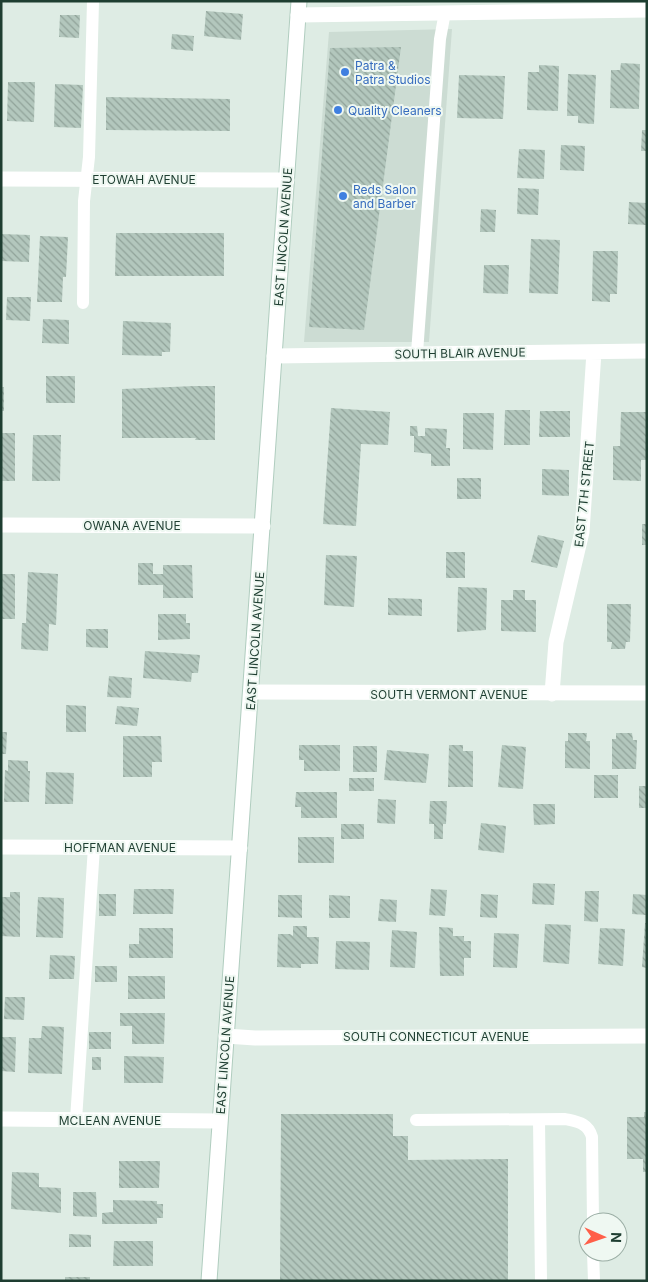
<svg xmlns="http://www.w3.org/2000/svg" width="648" height="1282" viewBox="0 0 648 1282" font-family="Inter,sans-serif">
<style>
.built{fill:#ccdcd3}
.building{fill:url(#building-back-hatch)}
.lines{fill:none;stroke-linecap:round;stroke-linejoin:round}
.secondary-casing{stroke:#b0cdbf;stroke-width:17}
.lane{stroke:#fff;stroke-width:12}
.street{stroke:#fff;stroke-width:15}
.secondary{stroke:#fff;stroke-width:15}
.shop-dot{fill:#3f7fe0;stroke:#eff8f2;stroke-width:2}
.labels{text-anchor:middle;dominant-baseline:central;stroke-width:4;stroke-linejoin:round;paint-order:stroke}
.shop-label{font-size:12px;fill:#366cbe;stroke:#eff8f2;text-anchor:start}
.street-label{font-size:12px;fill:#1e3e31;stroke:#eff8f2}
</style>
<defs>
<pattern id="building-back-hatch" width="6" height="6" patternUnits="userSpaceOnUse" patternTransform="scale(1.25)"><rect width="6" height="6" fill="#b3c7bd"/><path d="M-1 5l2 2M0 0l6 6M5-1l2 2" fill="none" stroke="#91a39a"/></pattern>
</defs>
<rect width="100%" height="100%" fill="#deece4"/>
<!-- built -->
<path class="built" d="M452,29l-23,313h-125l25,-310z"/>
<!-- building -->
<path class="building" d="M206,11l37,3 -2,26 -37,-4z
M60,15h20l-1,23 -20,-1z
M172,34l22,2 -1,15 -22,-2z
M401,47l-37,283 -55,-3 21,-279z
M621,63l19,1 -1,45 -29,-1 1,-38h9z
M539,65l20,1 -1,45 -31,-1 1,-38h11z
M568,74l28,1 -2,49 -16,-1v-7h-11z
M459,75l46,1 -2,43 -46,-1z
M8,82h27l-1,40 -27,-1z
M55,84l28,1 -2,43 -27,-1z
M106,97l124,2v32l-124,-1z
M642,130h5v21h-6z
M561,145l24,1 -1,25 -24,-1z
M519,149l26,1 -1,29 -27,-1z
M518,188l21,1 -1,26 -21,-1z
M629,202l18,1v22l-19,-1z
M481,209l15,1 -1,22h-15z
M116,233h108v43h-109z
M1,234l29,1 -1,27 -28,-1z
M40,236l28,1 -2,40h-3l-1,25h-25z
M531,239l29,1 -2,54 -29,-1z
M593,251h25l-1,43h-7v8l-18,-1z
M484,265h25l-1,29 -25,-1z
M7,297h24l-1,24 -24,-1z
M43,319l26,1v24l-27,-1z
M123,321l48,2 -1,29h-8v4l-40,-1z
M46,376h29v27h-29z
M195,386h20v54h-20l1,-2h-74v-49z
M1,387h3v24h-3z
M331,408l59,4 -2,33 -27,-1 -5,82 -33,-2z
M505,410h25v35h-26z
M540,411h30v26h-31z
M621,412h26v48h-6v21l-28,-1v-34h7z
M463,413h31l-1,37 -30,-1z
M410,426h7l1,10h7v-8l22,1 -1,19h4v18h-19v-12l-17,-2v-16h-4z
M1,433h14v48h-14z
M33,435h28l-1,46h-28z
M542,469l27,1v26l-27,-1z
M457,478h24v21h-24z
M642,524h5v21h-5z
M538,535l26,6 -7,27 -26,-6z
M446,552h19v26h-19z
M326,555l31,1 -3,51 -30,-2z
M138,563h15v11h10v-9h29l1,33h-30v-13h-25z
M28,572l30,2 -2,51 -7,-1 -1,27 -27,-2 1,-26h4z
M1,574h14v45h-14z
M458,587l29,1 -1,42 -29,2z
M513,590h12v10h11v32l-35,-1v-31h12z
M388,598l34,1v17l-34,-1z
M607,604h24l-1,38h-4l-1,7h-14l1,-7h-5z
M158,614h28v9h4v16l-32,1z
M86,629h22v19l-22,-1z
M145,651l55,4 -2,18h-6l-1,9 -48,-4z
M109,676l23,2 -1,20 -24,-1z
M66,705l20,1v26h-20z
M117,706l22,2 -2,18 -22,-2z
M1,732h6l-1,22h-5z
M568,733h19l-1,8h4v28l-25,-1v-27h3z
M616,733h16l1,7h4l-1,29h-24v-30h4z
M123,736h38l1,26h-10v15h-29z
M299,745h41v26h-36v-11h-5z
M449,745h14v6h10v36h-25z
M502,745l24,2 -3,42 -25,-2z
M353,746h24v26h-24z
M387,750l42,4 -3,29 -42,-3z
M8,760l20,1v10h2l-1,31h-25l1,-32 3,1z
M46,772l28,1 -1,31h-28z
M594,775h24v23h-24z
M349,778h25v13h-25z
M639,786h8v22h-8z
M296,792h41v26h-36v-11h-6z
M378,799l18,1 -1,24 -18,-1z
M430,801h17l-1,23h-3v15h-9v-15h-5z
M533,804h22v20l-21,1z
M481,823l25,3 -2,27 -26,-3z
M341,824h23v15h-23z
M298,837h36v26h-36z
M533,883l22,1 -1,21 -22,-1z
M134,889h40l-1,25h-40z
M431,889l16,1 -2,26 -16,-1z
M585,891h14l-1,31 -14,-1z
M10,892h10v45l-19,-1v-39h9z
M99,894h17v22h-17z
M481,894l17,1 -1,23 -17,-1z
M633,894l14,1v20l-15,-1z
M278,895h24v23l-24,-1z
M329,895l21,1v22h-21z
M38,897l26,1 -1,40 -27,-1z
M380,899l17,1 -1,22 -18,-1z
M645,923h2v45l-5,-1z
M545,924l26,1 -2,39 -26,-2z
M293,926h14v11h12l-1,27h-17v4l-24,-1 1,-33h12l3,2z
M439,927l14,1v8h11v5h7v17h-7v18h-24z
M139,928h34v30h-44v-14h10z
M600,928l25,1 -2,37 -25,-2z
M392,930l25,2 -2,36 -25,-1z
M494,933l25,1 -2,34 -24,-1z
M336,941l34,1 -1,28 -34,-1z
M50,955l25,1 -1,23h-25z
M95,966h22v16h-22z
M128,976h37v23h-37z
M5,997h20l-1,23 -20,-1z
M120,1013h45l-1,31h-32v-18h-12z
M42,1026l22,1 -2,47 -34,-1 1,-35h12z
M89,1032h22v17h-22z
M1,1037h15l-1,35 -14,-1z
M124,1056l40,1 -1,26h-39z
M92,1057h9v13h-9z
M644,1112h3v60h-4v-13h-16v-42h17z
M281,1114h112v22h15v24l100,-1v122h-228z
M119,1161h41l-1,27h-40z
M12,1172l27,1v14l22,1v25l-50,-4z
M73,1192h23l1,25 -24,-1z
M113,1200l44,1v3h6v14h-6v6h-55v-11l11,-1z
M69,1234l22,1v12h-22z
M114,1241h39v25h-40z
M65,1277h25v4h-25z"/>
<g class="lines">
<!-- secondary casing -->
<g class="secondary-casing">
<path id="secondary" d="M209,1281l90,-1280"/>
</g>
<!-- lane -->
<path class="lane" d="M83,303l1,-102 5,-44 4,-156
M417,353l23,-314 5,-27
M76,1120l18,-273
M416,1120l149,-1c13,3 23,4 27,18l1,85
M539,1120l2,161
M593,1252l1,29"/>
<!-- street -->
<path class="street" d="M298,15l349,-5
M1,179l286,1
M274,356l373,-5
M1,525l262,1
M251,692l396,1
M552,694l4,-52 26,-110 12,-180
M1,847l239,1
M226,1036l29,2 392,-2
M1,1119l218,2"/>
<!-- secondary -->
<use href="#secondary" class="secondary"/>
</g>
<!-- markers -->
<g class="shop-dot">
<circle cx="345" cy="72" r="5"/>
<circle cx="338" cy="110" r="5"/>
<circle cx="343" cy="196" r="5"/>
</g>
<g class="labels">
<!-- shop labels -->
<g class="shop-label">
<text x="355" y="65">Patra &amp;<tspan x="355" dy="14">Patra Studios</tspan></text>
<text x="348" y="110">Quality Cleaners</text>
<text x="353" y="189">Reds Salon<tspan x="353" dy="14">and Barber</tspan></text>
</g>
<!-- street labels -->
<g class="street-label">
<text x="144" y="179">ETOWAH AVENUE</text>
<text transform="translate(283 237) rotate(-86)">EAST LINCOLN AVENUE</text>
<text transform="translate(460 353) rotate(-1)">SOUTH BLAIR AVENUE</text>
<text transform="translate(584 494) rotate(-84)">EAST 7TH STREET</text>
<text x="132" y="525">OWANA AVENUE</text>
<text transform="translate(255 641) rotate(-86)">EAST LINCOLN AVENUE</text>
<text x="449" y="694">SOUTH VERMONT AVENUE</text>
<text x="120" y="847">HOFFMAN AVENUE</text>
<text x="436" y="1036">SOUTH CONNECTICUT AVENUE</text>
<text transform="translate(225 1045) rotate(-86)">EAST LINCOLN AVENUE</text>
<text x="110" y="1120">MCLEAN AVENUE</text>
</g>
</g>
<!-- border -->
<rect width="648" height="1282" fill="none" stroke="#1e3e31" stroke-width="5"/>
<!-- north arrow -->
<g transform="translate(603 1237) rotate(92)"><circle r="24" fill="#eff8f2" stroke="#9baea5"/>
<path d="M0-4L9 19L0 12L-9 19Z" fill="#ff5f49"/>
<text y="-8" font-size="14" font-weight="bold" text-anchor="middle" fill="#1e3e31">N</text>
</g>
</svg>
